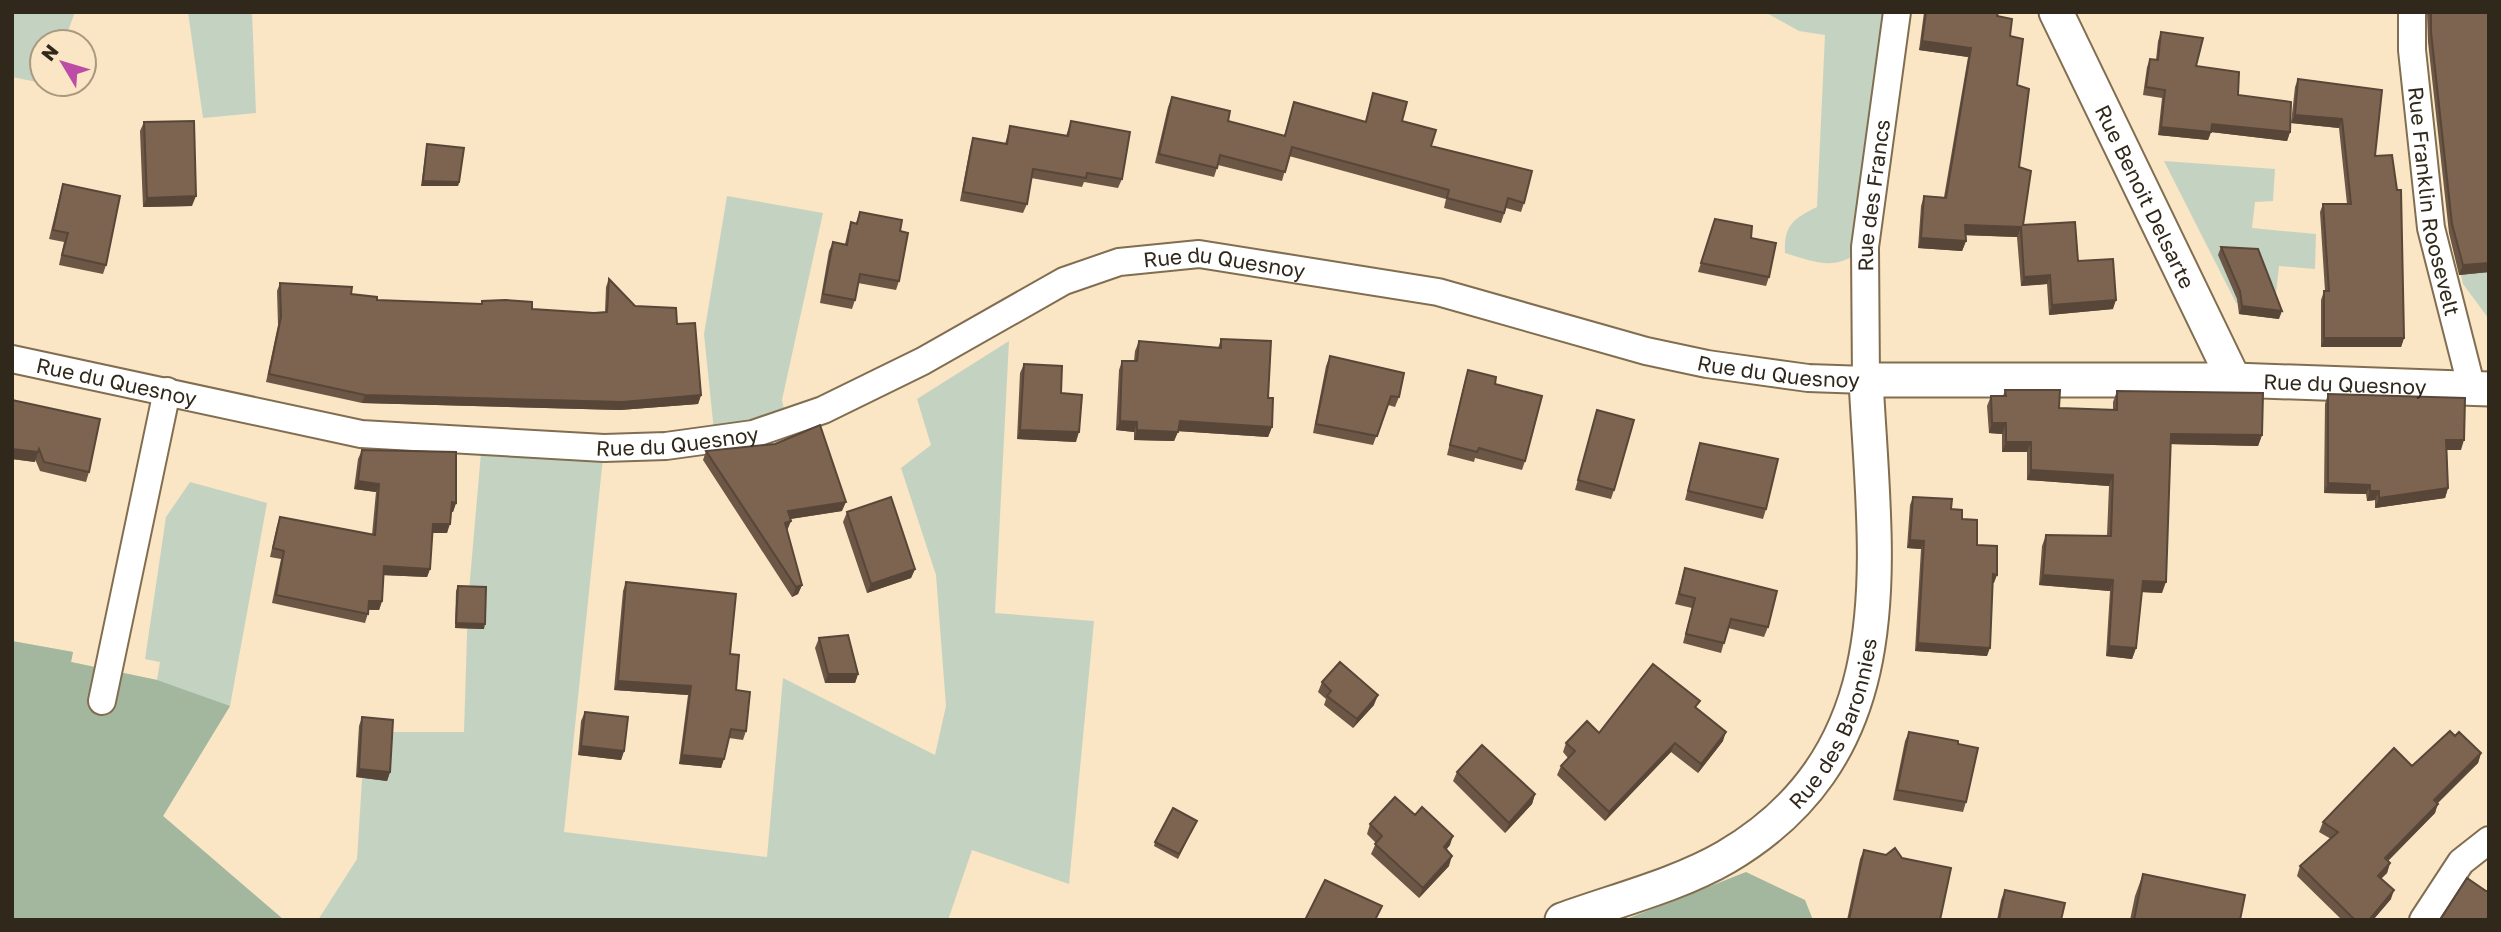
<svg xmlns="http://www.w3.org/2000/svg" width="2501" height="932" viewBox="0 0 2501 932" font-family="'Golos Text',sans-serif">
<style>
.green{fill:#c4d3c1}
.forest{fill:#a2b79d}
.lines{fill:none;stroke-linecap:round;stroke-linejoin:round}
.minor-casing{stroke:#816e51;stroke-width:30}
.tertiary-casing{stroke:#816e51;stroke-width:37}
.minor{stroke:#fff;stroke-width:26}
.tertiary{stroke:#fff;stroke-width:33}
.wall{fill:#6c5645}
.shaded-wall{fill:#584638}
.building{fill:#7d6450;stroke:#584638;stroke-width:2}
.labels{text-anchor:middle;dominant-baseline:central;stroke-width:7;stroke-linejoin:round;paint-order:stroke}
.street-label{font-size:21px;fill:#30281b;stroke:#fae5c4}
</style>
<rect width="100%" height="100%" fill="#fae5c4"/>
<!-- green -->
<path class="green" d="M12,12h63l-11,30h-22v41l-30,-6z
M188,12h64l4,101 -53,5z
M1765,12h133l-33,235c-28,25 -47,16 -80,6 -1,-28 8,-34 32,-46l8,-172 -26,-4z
M2164,161l111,8 -2,32 -18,1 -3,26 64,6 -1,35 -36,-3 -4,37h-39z
M727,196l96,17 -41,187 5,23 -72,18 -11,-107z
M2489,206v113l-26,-35 -16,-74z
M1009,341l-14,272 99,8 -25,263 -97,-34 -24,70h-630l39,-61 8,-127h99l4,-129 14,-162 122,7 -40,384 203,25 16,-179 152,77 11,-49 -10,-131 -35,-107 30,-23 -14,-46z
M190,482l77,21 -37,203 -67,110 121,104h-272v-279l61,11 -2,10 86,18 3,-18 -15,-3 21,-142z"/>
<!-- forest -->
<path class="forest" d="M12,641l61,11 -2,10 86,18 73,26 -67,110 121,104h-272z
M1746,872l59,28 8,20h-189z"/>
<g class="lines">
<!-- minor casing -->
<g class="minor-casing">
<g id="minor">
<path id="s1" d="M2412,12v38l19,178 41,161"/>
<path id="s2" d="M12,359l349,75 243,14 62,-2 87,-12 70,-24 100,-49 141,-80 55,-19 80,-8 239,38 208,59 61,13 101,14 58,2 -1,-133 32,-235"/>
<path d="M102,701l65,-310"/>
<path d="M2423,920l38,-58 28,-22"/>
</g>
</g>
<!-- tertiary casing -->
<g class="tertiary-casing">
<g id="tertiary">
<path id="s3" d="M2056,12l178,368"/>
<path id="s4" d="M1562,920c52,-19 116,-35 164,-63 183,-108 149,-297 140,-477h368l255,9"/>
</g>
</g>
<!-- minor -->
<use href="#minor" class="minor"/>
<!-- tertiary -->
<use href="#tertiary" class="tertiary"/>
</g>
<!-- wall -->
<path class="wall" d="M1924,12h74l-1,4 13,20 7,49 2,82 4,58 55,36 35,48 -64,6 -2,-31 -26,2 -4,-49 -52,-2 1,6 -4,10 -44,-3 3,-42 3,-10 20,1 24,-140 -49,-7z
M2427,12h62v260l-30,3 -10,-42 -21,-191z
M2161,32l35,34 94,66 -3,9 -76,-9 -3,8 -50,-5 4,-37 -19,-3 4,-28 3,-8 6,1 2,-19z
M2298,79l84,11 -7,66 29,182 -3,9h-80v-47l3,-9h1l-5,-79 3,-8h24l-8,-76 -48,-5 4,-36z
M1373,93l29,28 29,25 93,57 -3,9 -15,-4 -5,15 -57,-15 2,-9 -157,-43 -7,25 -64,-16 -4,12 -59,-14 13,-56 4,-10 56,24 56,15 10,-34 71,20z
M1071,121l51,58 -4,9 -34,-6 -2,5 -51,-9 -4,26 -4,9 -63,-12 10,-53 3,-10 32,6 5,-18 56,10z
M144,122l48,84 -49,1 -3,-76z
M427,144l32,38 -1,4h-37l5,-37z
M63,184l43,81 -3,9 -44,-9 5,-23 -15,-3 11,-45z
M860,212l40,19 -1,50 -3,9 -38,-7 -3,17 -3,9 -32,-6 9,-52 4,-9 12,2 3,-13 3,-9 5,1z
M1715,219l36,19 18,39 -3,9 -68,-14z
M2221,247l58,72 -40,-5 -2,-15 -19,-44z
M609,279l26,27 42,18 24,71 -3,9 -78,6 -258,-7 -96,-21 12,-57 -1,-34 3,-8 71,11 26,6 104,4 1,-3 50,8 62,4 11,-1 1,-25z
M1221,339l47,59 4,29 -4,10 -90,-6 -4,10 -40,-1v-8l-18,-2 3,-60 3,-9h12l1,-10 4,-10 79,7z
M1330,356l69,41 -4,10 -7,-2 -15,40 -60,-12 13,-67z
M1024,364l37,29 15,49 -59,-3 3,-66z
M1468,370l27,14 30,77 -3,9 -47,-12 -1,4 -27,-7 18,-75z
M2005,390l54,18 54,2v-8l4,-11 145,44 -4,11 -88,-2 -8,149 -20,-1 -6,56 -4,11 -26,-3 4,-65 -71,-6 3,-39 4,-11 61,1 2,-50 -82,-6v-28h-25v-18l-13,-1 -2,-27 4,-10h12z
M2328,394l133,56h-14l1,38 -3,10 -70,10v-8l-8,1 -1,-7 -42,-1 1,-89z
M12,400l77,72 -3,10 -46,-11 -5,-12v3l-23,-3z
M1597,410l17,80 -3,9 -36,-9z
M1700,443l66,66 -3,10 -78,-19 12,-47z
M362,450l94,53 -3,9 -2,-1 -4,22h-15l-2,36 -3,8 -44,-2 -1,26 -3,9h-10l-4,13 -93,-20 9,-44 -11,-2 7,-31 3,-9 92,18 4,-43 -22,-3 4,-30z
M706,451l136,60 -52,8 -3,12 15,54 -4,9 -6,3 -89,-137z
M1913,497l38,12 11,10 15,26 17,38h-1l-6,73 -72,-5 6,-102 -14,-1 3,-43z
M847,512l68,57 -4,9 -44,15 -24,-71z
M1685,568l83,59 -4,10 -36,-9 -7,25 -38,-10 9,-35 -17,-4z
M626,582l104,72 6,36 10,41 -3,9 -14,-2 -8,30 -42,-4 9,-69 -74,-5 9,-99z
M458,586l26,43 -29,-1 1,-37z
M819,638l39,36 -3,9h-30l-10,-35z
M1322,682l52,23 -21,23 -29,-23 2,-6 -8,-7z
M1697,709l26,32 -25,32 -27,-21 -66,69 -48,-46 4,-9 7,-8 -5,-6 3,-9 33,-10z
M585,712l39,39 -3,9 -43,-5 3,-34z
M362,717l28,55 -3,9 -31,-4 3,-51z
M1909,732l49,12 8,58 -3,10 -70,-12 12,-59z
M2455,736l26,17 -3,10 -41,40 -2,10 -47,48 2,2 -3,10 -6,5 10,21 -18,21h-31l-45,-44 3,-10 31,-27 -12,-7 4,-10 89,-56z
M1457,772l78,22 -3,10 -27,29 -52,-52z
M1197,821l-19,38 -24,-13 1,-4z
M1370,824l80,21 -4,5 3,16 -30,32 -48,-44 5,-11 -9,-9z
M1864,850l38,8 38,62h-93l13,-61z
M2143,874l97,46h-110l5,-24z
M2005,890l56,30h-64l4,-20z"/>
<!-- shaded-wall -->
<path class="shaded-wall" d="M1922,41l49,7 -3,9 -49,-7z
M2295,115l47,4 -3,9 -48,-5z
M2212,124l78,8 -3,9 -76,-9 -3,8 -50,-5 3,-8z
M423,181l36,1 -1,4h-37z
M196,196l-4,10 -49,1 4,-9z
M1965,225l56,2 -4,10 -56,-2z
M1921,238l45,3 -4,10 -44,-3z
M2489,263v9l-30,3 4,-10z
M2050,275l-3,9 -26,2 3,-9z
M2116,300l-3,9 -64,6 3,-10z
M2242,306l40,5 -3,8 -40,-5z
M2324,338h80l-3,9h-80z
M365,395h336l-3,9 -78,6 -258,-7z
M1120,421l17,1 -3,10 -18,-2z
M1180,421l92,6 -4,10 -92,-6z
M1992,423h14l-4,11 -13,-1z
M1020,430l59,2 -3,10 -59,-3z
M1137,430l41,2 -4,9 -40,-1z
M2171,434l91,1 -4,11 -91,-2z
M2446,440h18l-3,10h-18z
M2006,442h25l-4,10h-25z
M12,449l26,3 -3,10 -23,-3z
M2031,470l82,5 -4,11 -82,-6z
M358,481l21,3 -3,8 -22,-3z
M2328,483l42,2 -4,9 -42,-1z
M2448,488l-3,10 -70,10 4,-10z
M2370,491h9l-4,9 -8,1z
M452,502l4,1 -3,9 -4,-1z
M846,502l-4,9 -58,9 4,-9z
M791,521l-4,10 -2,-8z
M433,524h17l-3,9h-17z
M1910,540l14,1 -3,8 -14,-1z
M384,566l46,3 -3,8 -46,-2z
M915,569l-4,9 -44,15 4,-9z
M1993,574l4,1 -3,8h-4z
M2043,575l70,5 -3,11 -71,-6z
M2143,581l23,1 -4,11 -22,-1z
M802,585l-4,9 -6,3 4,-10z
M369,601h13l-3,9 -13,-1z
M456,623l29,1 -1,5 -29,-1z
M1918,643l72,5 -3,8 -72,-5z
M2109,646l27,2 -4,11 -26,-3z
M828,674h30l-3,9h-30z
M618,681l73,5 -3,9 -74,-5z
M1378,695l-4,10 -21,23 4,-9z
M1726,732l-3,9 -25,32 3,-9z
M1675,743l-4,9 -66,69 4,-9z
M581,746l43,5 -3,9 -43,-5z
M2481,753l-3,10 -47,47 3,-10z
M682,755l42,4 -3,9 -42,-4z
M359,769l31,3 -3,9 -31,-4z
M1535,794l-3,10 -27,29 4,-10z
M2438,804l-3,9 -54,55 4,-10z
M1453,836l-3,9 -10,12 4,-10z
M1452,856l-3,10 -30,32 4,-10z
M2390,863l-3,10 -12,12 3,-9z
M2394,890l-3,9 -18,21h-4z"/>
<!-- building -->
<path class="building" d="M1926,12h72l-1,4 15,3 -2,17 13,3 -6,46 12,4 -10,78 12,4 -8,54 52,-3 3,39 35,-2 3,41 -64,5 -2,-30 -26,2 -3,-50 -56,-2 1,16 -45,-3 3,-42 22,2 25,-150 -49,-7z
M2431,12h58v251l-26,2 -11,-41 -21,-192z
M2161,32l42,6 -7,28 43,6 -1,23 53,7 -1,30 -78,-8 -1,8 -50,-5 4,-37 -19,-3 4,-28 8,1z
M2298,79l84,11 -7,66 17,-1 5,35h4l3,148h-80v-47h5l-6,-87h28l-9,-85 -47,-4z
M1373,93l34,9 -5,19 34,9 -5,16 101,25 -8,32 -16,-5 -4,15 -57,-15 2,-8 -157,-43 -7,25 -65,-17 -3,13 -58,-14 13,-57 58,14 -2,10 57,15 9,-34 72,20z
M194,121l2,75 -49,2 -3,-76z
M1071,121l59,11 -8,47 -35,-6 -1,5 -53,-9 -6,35 -64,-12 10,-54 34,6 3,-18 58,10z
M427,144l37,4 -5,34 -36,-1z
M63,184l57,12 -14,69 -44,-10 6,-22 -15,-3z
M860,212l42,8 -2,11 8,2 -9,48 -39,-7 -5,26 -32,-6 10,-52 14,3 4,-23 6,2z
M1715,219l37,7 -1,12 25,5 -7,34 -68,-14z
M2221,247l37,2 24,62 -40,-5 -2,-15z
M609,279l26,27 41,2 1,16 18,-1 6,72 -78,7 -258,-7 -96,-21 12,-57 -1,-34 72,4 -1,7 26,3v3l105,4v-3l23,-1 27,2v7l62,4 13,-1z
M1221,339l50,2 -3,57h5l-1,29 -92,-6 -2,11 -41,-2v-8l-17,-1 2,-60h15l2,-20 82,7z
M1330,356l74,17 -5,24 -8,-1 -14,40 -61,-12z
M1024,364l38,2 -1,27 21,2 -3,37 -59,-2z
M1468,370l28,7 -1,7 47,12 -17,65 -46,-13 -2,4 -27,-7z
M2005,390h55l-1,18 58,2v-19l146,2 -1,42 -91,-1 -5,148 -23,-1 -7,67 -27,-2 4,-66 -70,-5 3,-40 65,1 2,-61 -82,-5v-28h-25v-19h-14l-1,-27h15z
M2328,394l137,4 -1,42h-18l2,48 -69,10v-7h-9v-6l-42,-2z
M12,400l88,19 -11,53 -45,-10 -5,-13 -1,3 -26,-3z
M1597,410l37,10 -20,70 -36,-10z
M820,425l26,77 -58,9 3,10 -6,2 17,62 -6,2 -90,-136 69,-7z
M1700,443l78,16 -12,50 -78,-18z
M362,450l94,2v51l-4,-1 -2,22h-17l-3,45 -46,-3 -2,35h-13l-1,13 -92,-19 8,-44 -11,-3 7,-31 95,18 4,-51 -21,-3z
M891,497l24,72 -44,15 -24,-72z
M1913,497l39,2 -1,10 11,1v9l15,1v25l20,1v29l-4,-1 -3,74 -72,-5 6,-102 -14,-1z
M1685,568l92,23 -9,36 -37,-8 -7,24 -38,-9 9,-36 -16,-4z
M626,582l110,12 -6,60 9,1 -3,35 14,2 -4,39 -15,-2 -7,30 -42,-4 9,-69 -73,-5z
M458,586l28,1 -1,37 -29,-1z
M848,635l10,39h-30l-9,-36z
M1340,662l38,33 -21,24 -30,-23 4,-5 -9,-9z
M1653,664l47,37 -5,6 31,25 -25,32 -26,-21 -66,69 -48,-46 14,-15 -9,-8 21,-22 12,12z
M585,712l43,5 -4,34 -43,-5z
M362,717l31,3 -3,52 -31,-3z
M2450,731l5,5 4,-4 22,21 -47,47 4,4 -53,54 5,5 -12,13 16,14 -25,30h-14l-55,-54 38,-34 -15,-10 71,-74 18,18z
M1909,732l49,9v3l20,4 -12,54 -69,-12z
M1482,745l53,49 -26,29 -52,-51z
M1395,797l20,18 7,-8 31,29 -9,11 8,9 -29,32 -48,-44 7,-8 -12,-12z
M1173,808l24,13 -18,33 -24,-12z
M1895,848l7,10 49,10 -11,52h-91l15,-70 22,5z
M2143,874l102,21 -5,25h-106z
M2467,878l19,13h3v29h-49z
M1325,880l57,26 -7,14h-70z
M2005,890l60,13 -4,17h-62z"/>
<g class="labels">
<!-- street labels -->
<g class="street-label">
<text stroke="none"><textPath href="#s2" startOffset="2102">Rue des Francs</textPath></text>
<text stroke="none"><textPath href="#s3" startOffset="205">Rue Benoit Delsarte</textPath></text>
<text stroke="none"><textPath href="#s1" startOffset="191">Rue Franklin Roosevelt</textPath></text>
<text stroke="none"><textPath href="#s2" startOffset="1262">Rue du Quesnoy</textPath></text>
<text stroke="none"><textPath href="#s2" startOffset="1829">Rue du Quesnoy</textPath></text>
<text stroke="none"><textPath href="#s2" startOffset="107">Rue du Quesnoy</textPath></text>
<text stroke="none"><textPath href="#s4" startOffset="1185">Rue du Quesnoy</textPath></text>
<text stroke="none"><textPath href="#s2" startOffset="674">Rue du Quesnoy</textPath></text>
<text stroke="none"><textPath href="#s4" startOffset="354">Rue des Baronnies</textPath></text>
</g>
</g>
<!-- border -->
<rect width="2501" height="932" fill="none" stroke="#30281b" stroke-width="28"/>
<!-- north arrow -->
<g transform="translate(63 63) rotate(308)"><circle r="33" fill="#fae5c4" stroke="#a99980" stroke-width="2"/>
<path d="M0-5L12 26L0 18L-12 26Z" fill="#bd4ca7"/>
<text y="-10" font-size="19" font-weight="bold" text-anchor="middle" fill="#30281b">N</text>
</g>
</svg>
